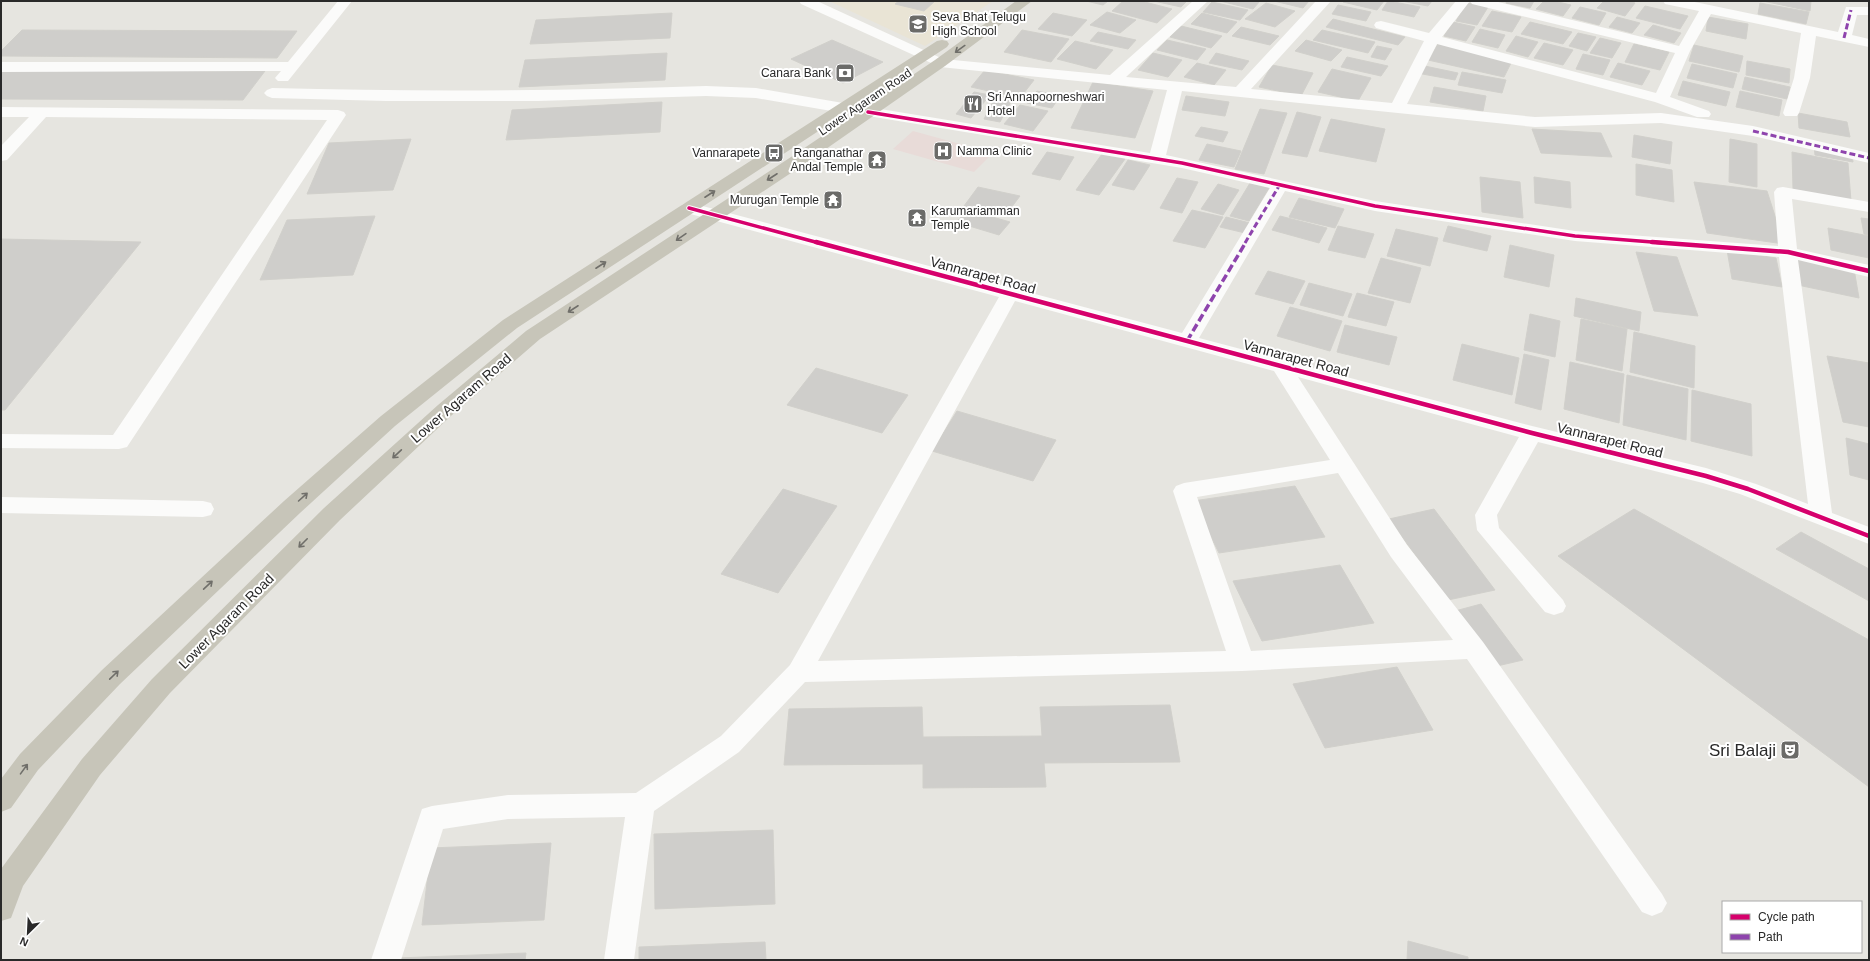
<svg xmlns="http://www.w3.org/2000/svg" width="1870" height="961" viewBox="0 0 1870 961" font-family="Arial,sans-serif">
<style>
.education{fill:#e9e4d5}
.medical{fill:#e8dbd8}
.building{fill:#cfcecb;stroke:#d1d0cb}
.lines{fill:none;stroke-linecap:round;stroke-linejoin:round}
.minor{fill:#fbfbfa;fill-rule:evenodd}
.major{fill:#c7c5b9;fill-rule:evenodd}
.quiet-far1{stroke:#8e44ad;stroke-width:3;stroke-dasharray:6 3;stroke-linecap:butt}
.quiet{stroke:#8e44ad;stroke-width:3.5;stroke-dasharray:8 3.5;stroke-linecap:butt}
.cycleway-far1-casing{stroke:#fff;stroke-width:5.5}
.cycleway-casing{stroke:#fff;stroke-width:7}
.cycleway-far1{stroke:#d6006c;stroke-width:3.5}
.cycleway{stroke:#d6006c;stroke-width:4.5}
.oneway{stroke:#706f6a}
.labels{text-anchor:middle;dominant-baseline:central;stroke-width:4;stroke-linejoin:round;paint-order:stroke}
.far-poi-label{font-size:12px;fill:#292929;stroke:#fff;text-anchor:start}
.far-street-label{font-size:12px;fill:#292929;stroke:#fff}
.street-label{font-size:14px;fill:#292929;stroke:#fff}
.near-poi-label{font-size:17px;fill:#292929;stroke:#fff;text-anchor:end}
</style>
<rect width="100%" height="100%" fill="#e6e5e0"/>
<!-- education -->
<path class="education" d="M829,1h164l-68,45z"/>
<!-- medical -->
<path class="medical" d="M913,131l80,22 -19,19 -81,-23z"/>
<!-- building -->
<path class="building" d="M899,1h36l-11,10 -29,-7z
M1086,1h22l-5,4z
M1123,1h18l31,8 -15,14 -45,-12z
M1154,1h33l-6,6z
M1220,1h40l-7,8z
M1274,1h35l-6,7z
M1344,1h40l-7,9 -34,-8z
M1388,1h1l31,6 -6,10 -32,-7z
M1402,1h30l-4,5z
M1507,1h27l-4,7 -24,-5z
M1544,1h10l17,4 -8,11 -27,-7z
M1604,1h23l8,2 -10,13 -28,-8z
M1763,1h48l-1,10z
M1212,2l36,8 -8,10 -37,-8z
M1266,3l29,8 -20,16 -30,-8z
M1467,3l21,4 -11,18 -21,-4z
M1760,3l49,9 -3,12 -48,-10z
M1338,5l33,7 -5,9 -34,-7z
M1645,6l43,10 -8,13 -44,-11z
M1580,7l26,6 -7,12 -27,-7z
M1492,11l29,6 -9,15 -30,-6z
M1107,12l29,8 -16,13 -30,-8z
M672,13l-2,25 -140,6 6,-24z
M1053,13l34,7 -15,16 -34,-7z
M1202,13l35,9 -10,11 -36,-9z
M1617,17l23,6 -8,10 -23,-6z
M1708,17l40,7 -2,15 -40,-8z
M1333,19l72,18 -7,8 -72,-18z
M1453,22l22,5 -9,14 -22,-5z
M1530,22l42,10 -9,12 -42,-10z
M1653,25l28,8 -7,10 -30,-8z
M1181,26l41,10 -11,12 -41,-11z
M1241,27l38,9 -9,9 -38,-9z
M1480,29l25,6 -7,13 -26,-6z
M22,30l275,1 -20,27 -276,-2v-5z
M1022,30l47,9 -18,23 -47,-10z
M1322,30l53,12 -7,11 -55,-13z
M1098,32l38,8 -8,9 -38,-8z
M1578,33l18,4 -9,14 -18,-5z
M1516,36l22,6 -10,15 -22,-6z
M1600,38l21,5 -9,15 -22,-5z
M832,40l51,22 -40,21 -52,-24z
M1167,40l39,9 -9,11 -40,-10z
M1306,40l36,10 -11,11 -36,-10z
M1075,41l38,9 -17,19 -39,-10z
M1544,43l29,7 -10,15 -29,-7z
M1438,44l74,17 -8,16 -76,-17z
M1634,44l35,8 -9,18 -35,-8z
M1694,45l49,11 -4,16 -50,-11z
M1377,46l15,3 -7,11 -14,-3z
M667,53l-2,27 -146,7 6,-27z
M1153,53l29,7 -14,17 -30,-7z
M1216,53l33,8 -7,9 -33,-7z
M1583,54l27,6 -7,15 -27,-6z
M1347,57l41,9 -7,10 -40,-9z
M1747,61l43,8 -1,14 -43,-8z
M1197,63l29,7 -12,15 -30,-8z
M1618,63l32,8 -8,14 -32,-8z
M1692,64l45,10 -4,14 -46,-10z
M1272,65l41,8 -12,23 -42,-9z
M1420,65l38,8 -3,7 -38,-7z
M1332,69l39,9 -13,23 -40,-9z
M1,70l264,1 -22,29 -242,-1z
M985,70l49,10 -14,18 -49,-11z
M1462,72l44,8 -4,13 -44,-8z
M1745,77l45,10 -3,12 -45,-10z
M1683,81l47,11 -4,14 -48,-11z
M1093,82l60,9 -18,47 -64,-10z
M1434,87l52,9 -3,15 -53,-9z
M1037,91l23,5 -8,12 -25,-5z
M1740,91l42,9 -3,16 -43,-9z
M974,92l16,3 -19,23 -15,-4z
M996,96l17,2 -13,24 -16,-3z
M1186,96l43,6 -4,14 -43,-6z
M662,102l-2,30 -154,8 6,-30z
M1020,105l28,6 -15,20 -29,-7z
M1260,109l27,4 -23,61 -29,-5z
M1297,112l24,5 -14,40 -25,-4z
M1798,113l49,9 3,15 -51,-9z
M1331,119l54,10 -9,33 -57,-11z
M1201,127l27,5 -5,10 -28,-6z
M1532,129l69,4 11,24 -71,-4z
M1634,135l38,7 -2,22 -38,-7z
M411,139l-18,51 -86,4 22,-51z
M1730,139l27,5v43l-28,-5z
M1207,144l34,7 -7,16 -35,-7z
M1814,146l38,8 1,8 -38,-7z
M1047,152l27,5 -14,23 -28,-6z
M1792,152l56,11 3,38 -58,-12z
M1102,154l23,5 -26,36 -23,-5z
M1128,160l22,5 -16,25 -22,-5z
M1636,164l36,6 2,32 -38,-7z
M1480,177l40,5 3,36 -41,-6z
M1534,177l36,5 1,26 -36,-5z
M1177,178l21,4 -16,31 -22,-5z
M1694,182l73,9 17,53 -77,-11z
M1250,183l19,5 -20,33 -19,-5z
M1218,184l21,6 -16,25 -22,-6z
M978,187l42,9 -15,20 -41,-10z
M1299,198l45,11 -9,19 -46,-11z
M968,210l42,12 -11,13 -43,-13z
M1192,210l31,7 -18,31 -32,-7z
M375,216l-22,59 -93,5 27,-60z
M1280,216l47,12 -8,15 -47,-13z
M1226,217l24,6 -5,10 -25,-6z
M1861,218l8,1v16l-5,-1z
M1338,226l36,8 -9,24 -37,-8z
M1448,226l43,10 -4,15 -44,-10z
M1828,228l41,8v22l-38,-8z
M1396,229l42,9 -8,28 -43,-10z
M1,239l140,3 -136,168h-4z
M1510,245l44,10 -5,32 -45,-10z
M1727,250l49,8 6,29 -50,-8z
M1636,252l41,5 21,59 -44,-5z
M1791,256l63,13 5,29 -66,-14z
M1381,258l40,10 -11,35 -42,-10z
M1268,271l37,10 -12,23 -38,-10z
M1309,283l43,11 -9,22 -43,-11z
M1357,293l37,9 -8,24 -38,-9z
M1576,298l65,14 -2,19 -65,-15z
M1290,307l52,14 -12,30 -53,-15z
M1530,314l30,7 -5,36 -31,-7z
M1581,319l46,10 -5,42 -46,-11z
M1345,325l52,12 -8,28 -52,-13z
M1634,332l61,14 -1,42 -64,-16z
M1462,344l57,14 -7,37 -59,-15z
M1524,354l25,6 -8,50 -26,-7z
M1827,356l42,7v64l-26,-5z
M1570,362l54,12 -5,49 -55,-14z
M816,368l92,27 -26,38 -95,-28z
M1627,375l61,14 -2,51 -63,-15z
M1692,390l59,14 1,52 -61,-15z
M957,411l99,29 -23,41 -101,-30z
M1846,438l23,6v36l-19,-5z
M1295,486l30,51 -106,16 -26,-52z
M783,489l54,17 -59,87 -57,-19z
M1434,509l61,81 -47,10 -59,-81z
M1634,509l235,131v147l-311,-231z
M1801,532l68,37v32l-93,-52z
M1340,565l34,58 -112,18 -29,-60z
M1481,604l42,56 -26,6 -42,-55z
M1397,667l36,63 -108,18 -32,-64z
M1170,705l10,57 -136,1 2,24 -123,1v-24l-139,1 5,-56 133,-2 1,30 119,-1 -2,-29z
M773,830l2,74 -120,5 -1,-75z
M551,843l-7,77 -122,5 9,-77z
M1408,941l60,16v3h-61z
M765,942l1,18h-127v-13z
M526,953l-1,7h-127v-2z"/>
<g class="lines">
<!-- minor -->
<path class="minor" d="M338,1h14l-64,80h-10l-3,-3 6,-7 -280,1v-10h287z
M799,1h18l126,58 167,16 83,-74h15l-82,76 110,10 80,-86h15l-80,88 141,14 32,-62 -48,-13 -2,-3 2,-3 5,-1 48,12 27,-32h14l-28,36 214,56 19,-40 -203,-49 -2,-3h24l185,45 20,-35 -34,-7 -2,-3h27l148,31 8,-25h23v8h-12l-5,20 17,4v8l-53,-11 -6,42 -11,35 -2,3h-12l-2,-3 11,-35 7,-45 -90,-19 -21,37 -20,46 39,14 2,3 -2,3h-12l-42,-15 -218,-58 -30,60 128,13 126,-4 92,13 116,27v10l-116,-27 -92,-13 -126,4 -353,-36 -16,64 209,46 200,30 203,15 -4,-54 3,-4 6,-1 86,15v10l-77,-13 5,50 72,16v12l-71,-17 34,253 37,14v17l-129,-50 -37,-11 -165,-41 -41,73 2,13 64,72 3,6 -3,6 -9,3 -9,-3 -68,-82 -2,-15 44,-78 -221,-60 109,168 76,97 179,252 5,9 -5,9 -10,4 -10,-4 -175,-253 -225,12 -437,11 -66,70 -85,59 -20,149h-30l21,-143 -117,2 -65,10 -42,131h-30l51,-151 10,-3 76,-11 128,-2 85,-57 69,-71 209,-368 -316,-85 -3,-4 3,-4 6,-1 6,1 487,129 88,-145 -88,-20 -320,-53 -2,-3 2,-3 6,-2 282,46 17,-63 -227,-23 -139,-63zM1285,191l90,20 200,30 204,16 29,247 -52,-20 -50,-16 -174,-42 -333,-88zM1015,301l259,70 56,89 -146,23 -8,3 -3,5 53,160 -408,10zM1338,473l53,84 62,83 -202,11 -54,-154z
M706,86l50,2 87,15 6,2 2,3 -2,3 -6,2 -87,-15 -50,-2 -168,5h-152l-114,-3 -5,-2 -3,-3 3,-3 5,-2c145,4 289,3 434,-2z
M1,107l337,3 6,2 2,3 -219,332 -8,2 -118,-1v-14l112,1 214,-315 -281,-3 -39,43 -6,1v-15l28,-29h-28z
M1,497l202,4 8,2 3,6 -3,6 -8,2 -202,-4z"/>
<!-- major -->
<path class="major" d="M1016,1h16l-87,65 -142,99 -263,174 -88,76 -112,105 -170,173 -70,82 -77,111 -12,32 -10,3v-52l81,-110 70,-80 172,-171 114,-103 88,-74 265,-174 144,-97z
M942,40l5,1 2,3 -2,3 -430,281 -122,98 -95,87 -180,171 -82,86 -27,38 -10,4v-33l19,-25 82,-84 182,-169 97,-85 122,-96 434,-279z"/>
<!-- quiet-far1 -->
<path class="quiet-far1" d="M1844,38l7,-28
M1753,131l116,27
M1245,243l34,-57"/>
<!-- quiet -->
<path class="quiet" d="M1187,341l59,-99"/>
<!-- cycleway-far1 casing -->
<g class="cycleway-far1-casing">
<path id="cycleway-far1" d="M868,112l314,51 193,43 200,30 90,7
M689,208l130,35"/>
</g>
<!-- cycleway casing -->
<g class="cycleway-casing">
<path id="cycleway" d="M816,242l716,191 174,43 42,13 121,47
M1652,242l136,10 81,19"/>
</g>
<!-- cycleway-far1 -->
<use href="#cycleway-far1" class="cycleway-far1"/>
<!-- cycleway -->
<use href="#cycleway" class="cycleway"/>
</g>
<!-- one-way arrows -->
<defs><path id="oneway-shaft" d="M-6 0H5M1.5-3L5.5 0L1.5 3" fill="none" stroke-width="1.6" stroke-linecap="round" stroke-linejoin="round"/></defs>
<g class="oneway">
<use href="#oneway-shaft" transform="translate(960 49) rotate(144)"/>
<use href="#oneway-shaft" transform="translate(772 177) rotate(147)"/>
<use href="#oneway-shaft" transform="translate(710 194) rotate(-33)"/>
<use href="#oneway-shaft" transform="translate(681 237) rotate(145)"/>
<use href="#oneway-shaft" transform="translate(601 265) rotate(-33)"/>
<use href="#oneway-shaft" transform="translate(573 309) rotate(147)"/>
<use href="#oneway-shaft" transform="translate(397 454) rotate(137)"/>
<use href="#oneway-shaft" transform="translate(303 497) rotate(-42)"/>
<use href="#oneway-shaft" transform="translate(303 543) rotate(135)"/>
<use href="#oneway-shaft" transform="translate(208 585) rotate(-43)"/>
<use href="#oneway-shaft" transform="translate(114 675) rotate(-44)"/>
<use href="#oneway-shaft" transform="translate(24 769) rotate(-54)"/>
</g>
<!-- icons -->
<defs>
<g id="school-square" transform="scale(1)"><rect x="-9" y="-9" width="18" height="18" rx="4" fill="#6b6b69" stroke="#fff"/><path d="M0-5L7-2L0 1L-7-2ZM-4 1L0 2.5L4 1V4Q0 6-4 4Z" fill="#fff"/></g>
<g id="bank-square" transform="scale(1)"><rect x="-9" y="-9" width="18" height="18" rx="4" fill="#6b6b69" stroke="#fff"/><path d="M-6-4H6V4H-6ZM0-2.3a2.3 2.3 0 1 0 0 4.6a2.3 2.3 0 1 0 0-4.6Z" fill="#fff"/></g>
<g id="restaurant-square" transform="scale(1)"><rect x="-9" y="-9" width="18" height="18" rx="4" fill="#6b6b69" stroke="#fff"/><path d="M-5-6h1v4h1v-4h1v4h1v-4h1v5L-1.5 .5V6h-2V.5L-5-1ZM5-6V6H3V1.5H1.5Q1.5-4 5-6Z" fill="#fff"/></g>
<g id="hospital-square" transform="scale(1)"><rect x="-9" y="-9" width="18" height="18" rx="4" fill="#6b6b69" stroke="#fff"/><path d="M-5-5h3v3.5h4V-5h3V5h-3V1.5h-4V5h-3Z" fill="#fff"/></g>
<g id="bus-square" transform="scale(1)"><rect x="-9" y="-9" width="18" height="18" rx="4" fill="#6b6b69" stroke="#fff"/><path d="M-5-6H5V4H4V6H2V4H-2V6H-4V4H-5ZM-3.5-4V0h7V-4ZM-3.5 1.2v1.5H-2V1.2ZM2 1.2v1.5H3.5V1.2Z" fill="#fff"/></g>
<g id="temple-square" transform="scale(1)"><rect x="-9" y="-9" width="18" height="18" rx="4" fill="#6b6b69" stroke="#fff"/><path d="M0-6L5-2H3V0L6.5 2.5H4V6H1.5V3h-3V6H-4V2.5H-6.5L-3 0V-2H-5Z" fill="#fff"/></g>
<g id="theatre-square" transform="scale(1)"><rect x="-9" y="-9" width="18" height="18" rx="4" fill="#6b6b69" stroke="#fff"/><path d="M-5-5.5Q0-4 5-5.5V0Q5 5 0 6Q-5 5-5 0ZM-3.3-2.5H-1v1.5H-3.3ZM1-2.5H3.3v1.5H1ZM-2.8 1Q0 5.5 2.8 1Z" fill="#fff"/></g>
</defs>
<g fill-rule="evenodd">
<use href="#school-square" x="918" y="24"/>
<use href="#bank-square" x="845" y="73"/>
<use href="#restaurant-square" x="973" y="104"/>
<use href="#hospital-square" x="943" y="151"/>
<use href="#bus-square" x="774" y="153"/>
<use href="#temple-square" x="877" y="160"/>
<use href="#temple-square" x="833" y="200"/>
<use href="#temple-square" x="917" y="218"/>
<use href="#theatre-square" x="1790" y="750"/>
</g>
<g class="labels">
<!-- far-poi labels -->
<g class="far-poi-label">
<text x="932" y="17">Seva Bhat Telugu<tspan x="932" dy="14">High School</tspan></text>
<text x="831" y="73" text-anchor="end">Canara Bank</text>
<text x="987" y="97">Sri Annapoorneshwari<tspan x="987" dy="14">Hotel</tspan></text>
<text x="957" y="151">Namma Clinic</text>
<text x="760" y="153" text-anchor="end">Vannarapete</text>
<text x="863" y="153" text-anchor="end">Ranganathar<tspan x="863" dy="14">Andal Temple</tspan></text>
<text x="819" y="200" text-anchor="end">Murugan Temple</text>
<text x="931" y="211">Karumariamman<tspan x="931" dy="14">Temple</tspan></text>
</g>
<!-- far-street labels -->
<g class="far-street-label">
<text transform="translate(865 102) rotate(-34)">Lower Agaram Road</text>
</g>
<!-- street labels -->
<g class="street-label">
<text transform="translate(983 275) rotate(15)">Vannarapet Road</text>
<text transform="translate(1296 358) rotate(15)">Vannarapet Road</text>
<text transform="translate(461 398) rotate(-41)">Lower Agaram Road</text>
<text transform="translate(1610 440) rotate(14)">Vannarapet Road</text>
<text transform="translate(226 621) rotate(-45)">Lower Agaram Road</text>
</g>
<!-- near-poi labels -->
<g class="near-poi-label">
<text x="1776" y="750">Sri Balaji</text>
</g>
</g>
<!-- border -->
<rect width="1870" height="961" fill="none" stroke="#292929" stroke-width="4"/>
<!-- legend -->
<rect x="1722" y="901" width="140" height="52" fill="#ffffff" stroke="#a9a9a9"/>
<rect x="1730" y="914" width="20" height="6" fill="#d6006c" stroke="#a9a9a9"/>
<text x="1758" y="921" font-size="12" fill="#292929">Cycle path</text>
<rect x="1730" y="934" width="20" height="6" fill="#8e44ad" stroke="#a9a9a9"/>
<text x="1758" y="941" font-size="12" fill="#292929">Path</text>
<!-- north arrow -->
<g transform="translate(28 933) rotate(204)" stroke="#ffffff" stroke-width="3" paint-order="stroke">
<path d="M0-3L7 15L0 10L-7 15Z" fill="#292929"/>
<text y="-6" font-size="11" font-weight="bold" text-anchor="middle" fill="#292929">N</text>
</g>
</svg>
